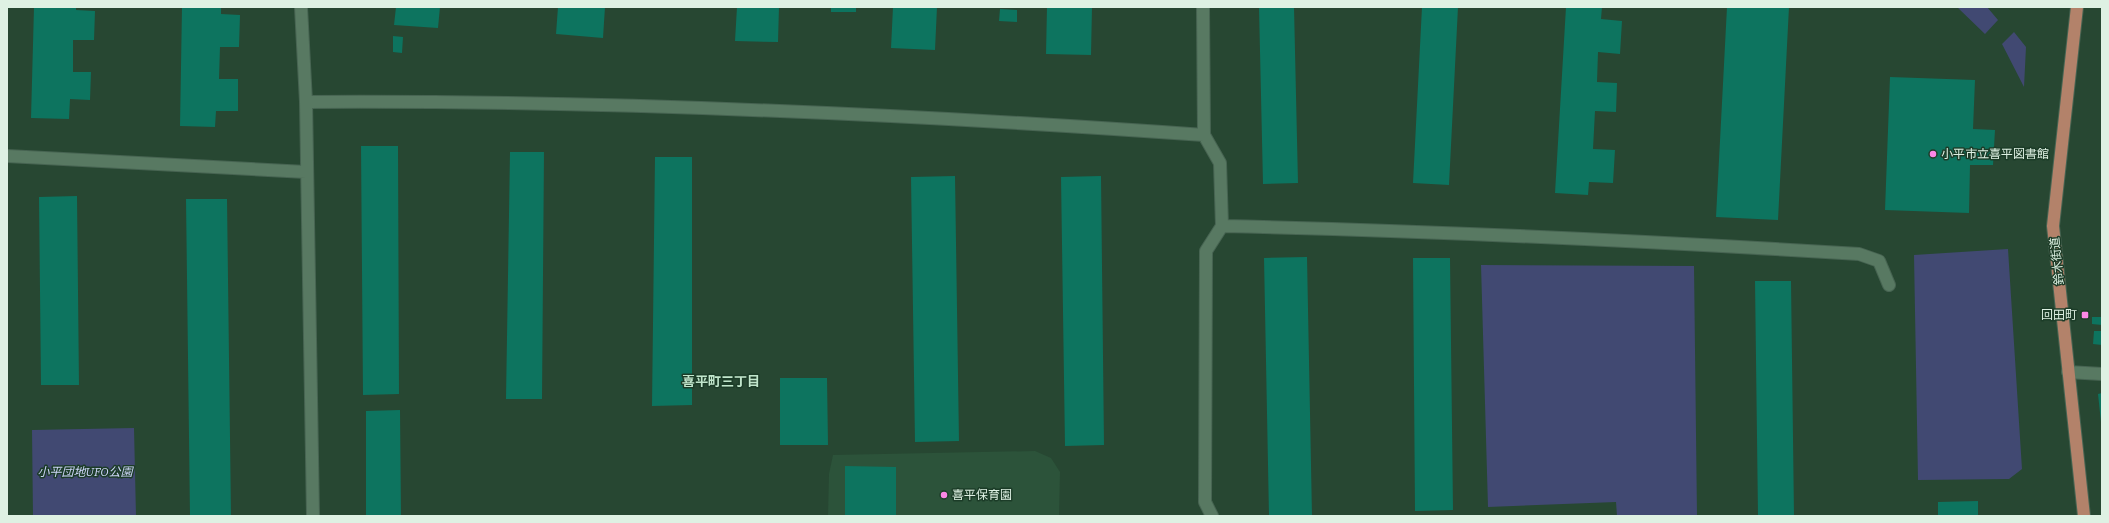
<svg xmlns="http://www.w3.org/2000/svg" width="2109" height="523" viewBox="0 0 2109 523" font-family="'Source Serif 4','Noto Sans JP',serif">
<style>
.built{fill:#2c533a}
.green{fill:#414972}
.building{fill:#0d745f}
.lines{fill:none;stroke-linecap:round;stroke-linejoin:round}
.minor-casing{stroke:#476452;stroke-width:14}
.major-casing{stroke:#476452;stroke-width:14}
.minor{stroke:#587962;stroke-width:12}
.major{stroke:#b3826a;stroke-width:12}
.poi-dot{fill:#fb87e6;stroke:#1c3c28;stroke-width:1.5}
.labels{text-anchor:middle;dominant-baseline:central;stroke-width:3;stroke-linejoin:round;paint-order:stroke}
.poi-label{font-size:12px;fill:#def1e3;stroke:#1c3c28;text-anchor:start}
.street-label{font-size:12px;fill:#def1e3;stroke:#1c3c28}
.park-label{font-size:12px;font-style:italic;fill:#ced6f9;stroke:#1c3c28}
.neighbourhood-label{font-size:13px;font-weight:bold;fill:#c1e6cc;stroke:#1c3c28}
</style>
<rect width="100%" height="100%" fill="#274732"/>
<!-- built -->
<path class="built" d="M1035,451l16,7 9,14 -1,44h-231l1,-42 4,-19z"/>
<!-- green -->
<path class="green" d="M1957,7h30l11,13 -13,14z
M2014,32l12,15 -2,40 -22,-43z
M2008,249l14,220 -13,10 -91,1 -4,-225z
M1481,265l213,1 3,250h-80l-1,-14 -128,5z
M134,428l2,88h-103l-1,-86z"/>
<!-- building -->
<path class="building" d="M34,7h42v3l19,1 -1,29h-21v32h18l-1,28 -20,-1 -1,20 -38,-1z
M182,7h39v7l19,1 -1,32h-19l-1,32h19v32h-22l-1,16 -35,-1z
M396,7h44l-2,21 -44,-3z
M558,7h47l-2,31 -47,-4z
M737,7h42l-1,35 -43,-1z
M831,7h25v5h-25z
M893,7h44l-2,43 -44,-2z
M1047,7h45l-1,48 -45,-1z
M1259,7h35l4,176 -35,1z
M1422,7h36l-9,178 -36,-2z
M1566,7h36l-1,12 21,2 -2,33 -22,-2 -1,30 20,1 -1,29 -21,-1 -2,38 22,1 -2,33 -24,-1 -1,13 -33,-2z
M1727,7h62l-11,213 -62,-3z
M1000,9l17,1v12l-18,-1z
M393,36l10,1 -1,16 -9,-1z
M1890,77l85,3 -2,49 22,1 -2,35h-23l-1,48 -84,-3z
M361,146h37l1,248 -36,1z
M510,152h34l-2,247h-36z
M655,157h37v248l-40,1z
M955,176l4,265 -44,1 -4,-265z
M1101,176l3,269 -39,1 -4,-269z
M77,196l2,189h-38l-2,-188z
M186,199h41l4,317h-41z
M1307,257l5,259h-43l-5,-258z
M1413,258h37l3,252 -38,1z
M1755,281h36l3,235h-36z
M2092,317h10v8l-10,-1z
M2094,331h8v14l-9,-1z
M780,378h47l1,67h-48z
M2102,393v29h-1l-3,-28z
M400,410l1,106h-35v-105z
M845,466l51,1v49h-51z
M1978,501v15h-40v-14z"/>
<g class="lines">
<!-- minor casing -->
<g class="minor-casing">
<path id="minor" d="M301,7l5,95 7,414
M1203,7l1,128 16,28 2,63 -16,25 -1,251 7,14
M306,102c300,-2 599,12 898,33
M7,156l299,16
M1222,226c213,5 425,15 637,28l20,7 10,24
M2068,372l34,2"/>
</g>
<!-- major casing -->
<g class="major-casing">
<path id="major" d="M2077,7l-24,219 31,290"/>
</g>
<!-- minor -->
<use href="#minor" class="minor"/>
<!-- major -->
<use href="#major" class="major"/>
</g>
<!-- markers -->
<g class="poi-dot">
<circle cx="1933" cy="154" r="4"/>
<rect x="2081" y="311" width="8" height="8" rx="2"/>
<circle cx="944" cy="495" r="4"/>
</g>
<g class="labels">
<!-- poi labels -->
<g class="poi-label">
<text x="1941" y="154">小平市立喜平図書館</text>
<text x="2077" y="315" text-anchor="end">回田町</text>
<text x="952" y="495">喜平保育園</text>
</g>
<!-- street labels -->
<g class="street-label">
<text transform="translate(2057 261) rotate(-96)">鈴木街道</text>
</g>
<!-- park labels -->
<g class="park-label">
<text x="85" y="472">小平団地UFO公園</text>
</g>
<!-- neighbourhood labels -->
<g class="neighbourhood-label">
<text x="721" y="381">喜平町三丁目</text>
</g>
</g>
<!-- border -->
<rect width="2109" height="523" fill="none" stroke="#def1e3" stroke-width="16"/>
</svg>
